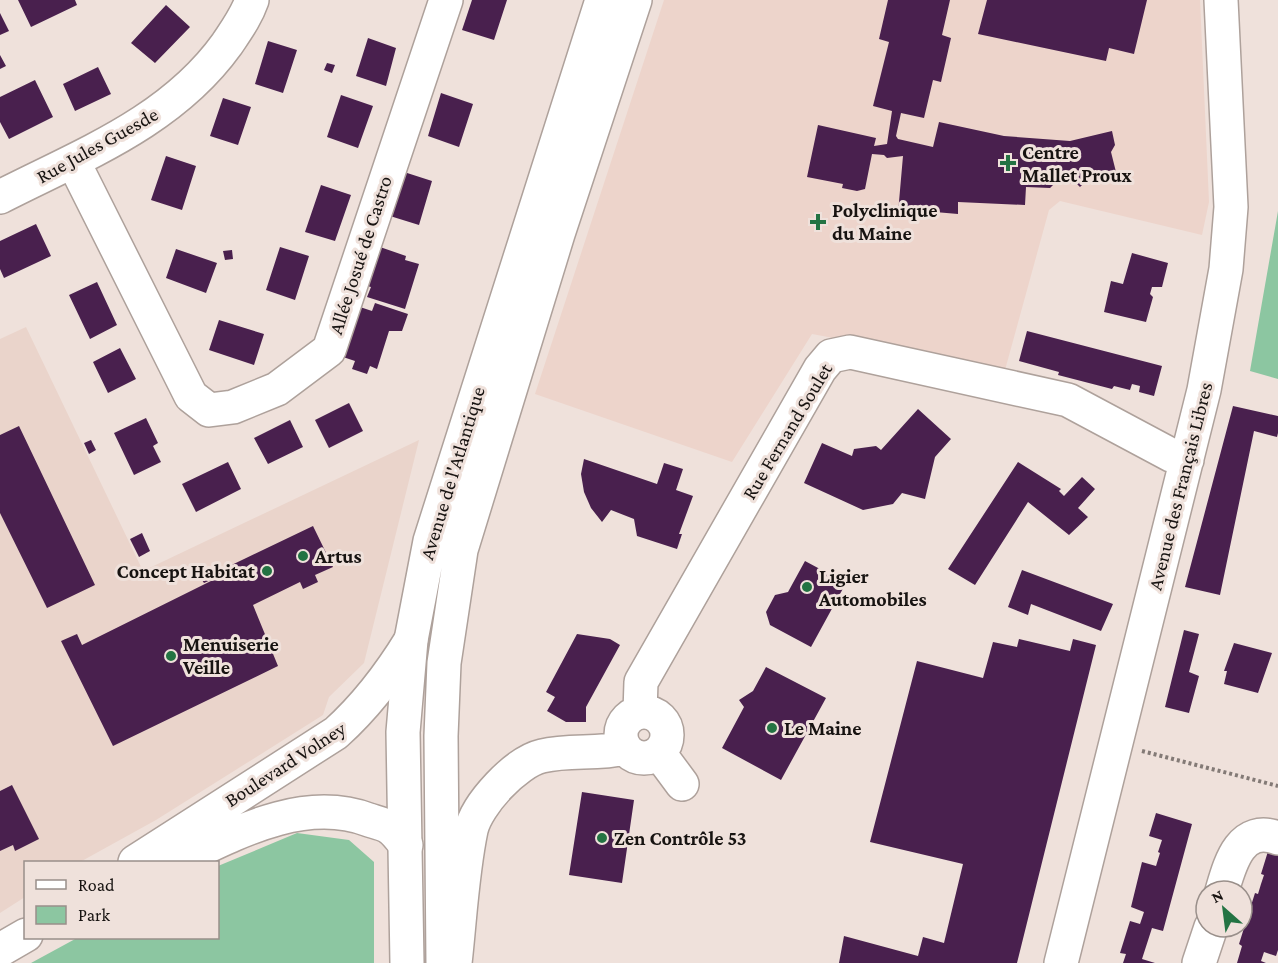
<svg xmlns="http://www.w3.org/2000/svg" width="1278" height="963" viewBox="0 0 1278 963" font-family="'Crimson Pro',serif">
<style>
.built{fill:#ead4cb}
.medical{fill:#edd4cb}
.green{fill:#8cc6a1}
.building{fill:#49204e}
.lines{fill:none;stroke-linecap:round;stroke-linejoin:round}
.minor-casing{stroke:#aea19b;stroke-width:36}
.major-casing{stroke:#aea19b;stroke-width:36}
.path{stroke:#837a76;stroke-width:4;stroke-dasharray:3 3;stroke-linecap:butt}
.minor{stroke:#fff;stroke-width:33}
.major{stroke:#fff;stroke-width:33}
.poi-dot{fill:#237343;stroke:#efe1db;stroke-width:2}
.labels{text-anchor:middle;dominant-baseline:central;stroke-width:6;stroke-linejoin:round;paint-order:stroke}
.street-label{font-size:20px;fill:#171311;stroke:#efe1db}
.poi-label{font-size:20px;font-weight:bold;fill:#171311;stroke:#efe1db;text-anchor:start}
</style>
<rect width="100%" height="100%" fill="#efe1db"/>
<!-- built -->
<path class="built" d="M26,327l117,244 276,-131 -55,223 -35,34 -6,18 -167,105 -76,42h-54l-1,35 -25,16v-574z"/>
<!-- medical -->
<path class="medical" d="M664,0h536l9,202 -7,33 -142,-34 -11,9 -44,160 -193,-36 -80,128 -197,-68z"/>
<!-- green -->
<path class="green" d="M1278,211v168l-28,-8z
M297,833l52,7 25,22v101h-343l46,-25h141v-72z"/>
<!-- building -->
<path class="building" d="M18,0h57l2,5 -46,22z
M472,0h35l-13,40 -32,-10z
M888,0h62l-8,35 9,3 -10,44 -8,-2 -9,38 -23,-5 -5,23 2,3 35,8 6,-25 65,14 66,5 42,-10 3,14 -4,7 5,20 -28,7 -8,8 -3,-3 -21,-2 -6,6 -24,-1 -1,18 -67,-3v12l-23,-2v3l-37,-2 5,-57 -16,2 -3,-3 -12,-1 -7,35 -8,2 -15,-3 1,-4 -36,-7 11,-52 58,13 -2,8 13,-2 5,-33 -19,-5 16,-64 -10,-3z
M987,0h160l-13,54 -25,-6 -3,13 -128,-27z
M166,5l24,22 -35,36 -24,-20z
M0,13l9,18 -9,4z
M368,38l28,10 -10,38 -30,-10z
M268,41l29,9 -14,43 -28,-9z
M0,55l6,11 -6,3z
M327,63l8,2 -3,8 -8,-3z
M98,67l13,27 -36,17 -12,-27z
M35,80l18,37 -44,22 -9,-17v-25z
M441,93l32,11 -14,43 -31,-11z
M341,95l32,11 -15,42 -31,-11z
M223,98l28,9 -13,38 -28,-9z
M166,156l30,10 -14,44 -31,-10z
M404,172l28,9 -13,44 -29,-9z
M321,185l30,10 -16,46 -30,-9z
M36,224l15,32 -47,22 -4,-9v-28z
M280,247l29,9 -14,44 -29,-10z
M380,247l26,9 -1,4 14,4 -14,45 -38,-12 4,-10 -4,-1z
M176,249l41,14 -11,30 -40,-15z
M232,250l1,9 -8,1 -2,-9z
M1132,253l36,10 -6,24h-10l-2,7 3,3 -7,25 -42,-10 7,-31 12,3z
M97,282l20,43 -27,14 -21,-44z
M375,303l33,11 -6,17h-13l-12,38 -7,-3 -3,8 -15,-5 3,-8 -12,-4 17,-50 12,4z
M219,320l45,14 -10,31 -45,-15z
M1027,331l135,35 -8,30 -15,-4 1,-6 -8,-2 -2,6 -16,-4 -2,3 -54,-14 1,-3 -40,-11z
M120,348l16,31 -28,14 -15,-31z
M349,403l14,28 -34,17 -14,-28z
M1233,406l45,10v17l-1,4 -23,-6 -34,164 -35,-8z
M918,409l33,30 -16,18 -10,42 -23,-6 -9,11 -30,6 -59,-27 18,-40 30,13 2,-7 22,-3 5,4z
M146,418l12,25 -5,3 8,16 -27,13 -20,-42z
M290,420l13,27 -35,17 -14,-26z
M19,426l76,159 -48,23 -47,-95v-78z
M91,440l5,10 -7,4 -5,-11z
M584,459l73,25 7,-21 19,6 -7,21 17,6 -14,38h3l-5,15 -40,-13 -3,-17 -23,-9 -9,12 -11,-14 -7,-16 -3,-18z
M228,462l13,27 -45,23 -14,-28z
M1018,462l43,27 -2,2 5,5 18,-19 13,12 -17,19 10,9 -19,18 -41,-33 -53,83 -27,-16z
M313,526l20,41 -18,8 3,7 -15,7 -3,-7 -47,23 25,61 -165,80 -52,-105 16,-7 5,11 135,-67 -2,-5z
M142,533l8,18 -11,6 -9,-18z
M805,561l41,22 -35,64 -41,-22 -4,-13 9,-17 13,-3z
M1022,570l91,34 -12,27 -70,-27 -3,11 -20,-8z
M209,572l4,7 -9,4 -4,-6z
M1184,630l15,4 -10,38 10,4 -10,37 -24,-6z
M577,634l33,5 10,6 -34,62v15h-20l-19,-11 8,-14 -9,-5z
M1019,639l51,12 3,-12 23,6 -79,318h-178l5,-27 74,20 5,-19 21,6 19,-79 -93,-22 47,-181 66,17 10,-36 24,5z
M1234,643l38,10 -14,40 -34,-9 3,-13h-3z
M766,667l60,31 -45,82 -59,-32 22,-41 -5,-7 14,-9z
M12,785l27,54 -24,12 -2,-6 -13,6v-60z
M582,792l52,8 -12,83 -53,-8z
M1156,813l36,11 -29,107 -11,-3 -10,31 13,4h-32l3,-9 -6,-1 10,-32 10,3 4,-12 -13,-5 11,-45 14,4 4,-13 -2,-1 4,-12 -13,-4z
M1269,848l9,2v100l-2,6 -12,-4 -3,9 5,2h-29l5,-17 -3,-2 16,-51 3,1 3,-10 3,-9 -3,-1z"/>
<g class="lines">
<!-- minor casing -->
<g class="minor-casing">
<path id="minor" d="M74,163l117,233 18,14 24,-3 44,-18 52,-39 117,-350
M0,197c82,-42 171,-75 227,-153 10,-15 19,-27 25,-44
M621 735a23 23 0 1 1 46 0a23 23 0 1 1-46 0Z
M640,712l1,-30 179,-313 11,-13 19,-4 218,48 103,55 16,5
M659,753l23,31
M135,862l201,-129c31,-28 53,-57 75,-93
M175,862c59,-28 128,-67 194,-42 6,2 16,4 21,8 6,4 11,12 16,17
M1222,891c8,-27 18,-67 56,-53
M0,950l26,-15
M455,963c5,-44 7,-90 16,-133 6,-26 45,-68 71,-74 28,-7 55,-1 82,-8
M1061,963l143,-573 22,-121 5,-62 -10,-207
M1199,963l12,-36"/>
</g>
<!-- major casing -->
<g class="major-casing">
<path id="major" d="M407,963l-4,-231 8,-92 19,-99 172,-541
M443,963l-2,-227 3,-73 17,-113 97,-316 77,-234"/>
</g>
<!-- path -->
<path class="path" d="M1142,751l136,35"/>
<!-- minor -->
<use href="#minor" class="minor"/>
<!-- major -->
<use href="#major" class="major"/>
</g>
<!-- markers -->
<g class="poi-dot">
<path d="M1005 154h6v6h6v6h-6v6h-6v-6h-6v-6h6z"/>
<path d="M815 213h6v6h6v6h-6v6h-6v-6h-6v-6h6z"/>
<circle cx="303" cy="556" r="6"/>
<circle cx="267" cy="571" r="6"/>
<circle cx="807" cy="587" r="6"/>
<circle cx="171" cy="656" r="6"/>
<circle cx="772" cy="728" r="6"/>
<circle cx="602" cy="838" r="6"/>
</g>
<g class="labels">
<!-- street labels -->
<g class="street-label">
<text transform="translate(97 145) rotate(-29)">Rue Jules Guesde</text>
<text transform="translate(360 255) rotate(-72)">Allée Josué de Castro</text>
<text transform="translate(787 431) rotate(-59)">Rue Fernand Soulet</text>
<text transform="translate(452 473) rotate(-73)">Avenue de l'Atlantique</text>
<text transform="translate(1180 486) rotate(-76)">Avenue des Français Libres</text>
<text transform="translate(285 764) rotate(-33)">Boulevard Volney</text>
</g>
<!-- poi labels -->
<g class="poi-label">
<text x="1022" y="152">Centre<tspan x="1022" dy="23">Mallet Proux</tspan></text>
<text x="832" y="210">Polyclinique<tspan x="832" dy="23">du Maine</tspan></text>
<text x="315" y="556">Artus</text>
<text x="255" y="571" text-anchor="end">Concept Habitat</text>
<text x="819" y="576">Ligier<tspan x="819" dy="23">Automobiles</tspan></text>
<text x="183" y="644">Menuiserie<tspan x="183" dy="23">Veille</tspan></text>
<text x="784" y="728">Le Maine</text>
<text x="614" y="838">Zen Contrôle 53</text>
</g>
</g>
<!-- legend -->
<rect x="24" y="861" width="195" height="78" fill="#efe1db" stroke="#998f8a" stroke-width="1.5"/>
<rect x="36" y="880" width="30" height="9" fill="#ffffff" stroke="#998f8a" stroke-width="1.5"/>
<text x="78" y="891" font-size="18" fill="#171311">Road</text>
<rect x="36" y="906" width="30" height="18" fill="#8cc6a1" stroke="#998f8a" stroke-width="1.5"/>
<text x="78" y="921" font-size="18" fill="#171311">Park</text>
<!-- north arrow -->
<g transform="translate(1224 909) rotate(332)"><circle r="28" fill="#efe1db" stroke="#998f8a" stroke-width="1.5"/>
<path d="M0-4.5L10 22L0 15L-10 22Z" fill="#237343"/>
<text y="-9" font-size="16" font-weight="bold" text-anchor="middle" fill="#171311">N</text>
</g>
</svg>
